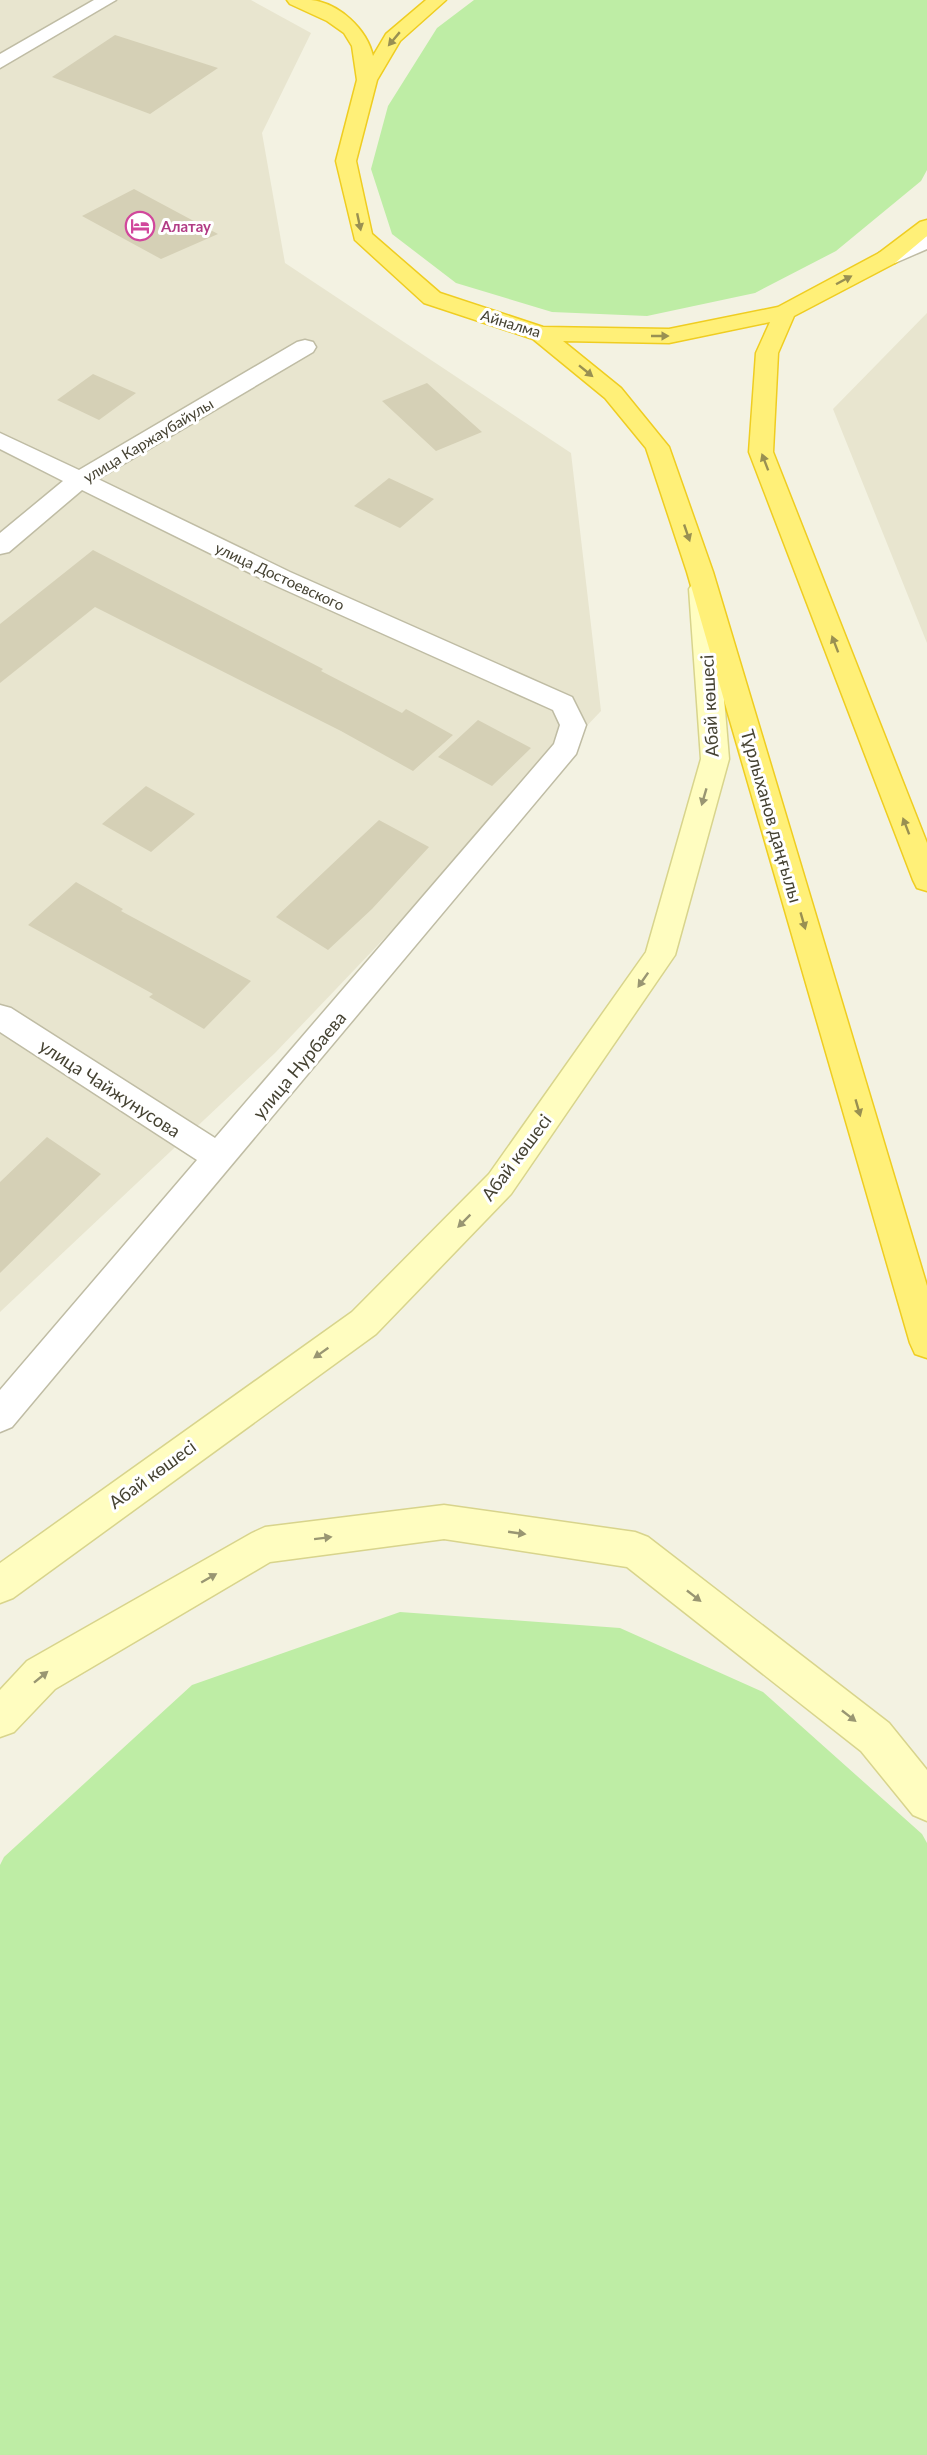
<svg xmlns="http://www.w3.org/2000/svg" width="927" height="2455" viewBox="0 0 927 2455" font-family="Lato,sans-serif">
<style>
.residential{fill:#e8e5cf}
.green{fill:#beeda5}
.building{fill:#d5d0b6}
.lines{fill:none;stroke-linecap:round;stroke-linejoin:round}
.minor-casing{stroke:#bfbca4;stroke-width:3}
.tertiary-casing{stroke:#bfbca4;stroke-width:3}
.secondary-casing{stroke:#d8d48c;stroke-width:3}
.trunk-casing{stroke:#efcd21;stroke-width:3}
.minor{fill:#fff;fill-rule:evenodd}
.tertiary{fill:#fff;fill-rule:evenodd}
.secondary{fill:#fffdc0;fill-rule:evenodd}
.trunk{fill:#fff078;fill-rule:evenodd}
.oneway{fill:#999052}
.oneway2{fill:#999672}
.labels{text-anchor:middle;dominant-baseline:central;stroke-width:6;stroke-linejoin:round;paint-order:stroke}
.far-hotel-label{font-size:15px;font-weight:bold;fill:#b23c85;stroke:#fff;text-anchor:start}
.far-street-label{font-size:15px;fill:#454232;stroke:#fff}
.street-label{font-size:18px;fill:#454232;stroke:#fff}
</style>
<rect width="100%" height="100%" fill="#f3f2e2"/>
<!-- residential -->
<path class="residential" d="M0,0h251l60,33 -49,100 23,130 286,190 30,258 -326,342 -275,259z
M927,313v330l-94,-234z"/>
<!-- green -->
<path class="green" d="M474,0h453v170l-6,11 -85,70 -81,42 -108,23 -95,-4 -96,-29 -64,-49 -21,-65 17,-63 49,-78z
M400,1612l220,16 143,64 159,142 5,9v612h-927v-590l4,-8 188,-172z"/>
<!-- building -->
<path class="building" d="M115,35l103,33 -68,46 -98,-37z
M134,189l84,45 -57,25 -79,-43z
M93,374l43,19 -37,27 -42,-20z
M427,383l55,49 -46,19 -54,-50z
M389,478l45,21 -34,29 -46,-22z
M93,550l230,119 -2,2 81,42 4,-4 47,26 -40,36 -72,-40 -246,-124 -95,76v-59z
M478,720l53,28 -39,38 -54,-29z
M146,786l49,28 -44,38 -49,-28z
M379,820l50,27 -57,62 -44,41 -52,-33z
M76,882l47,27 -2,2 130,70 -47,48 -55,-32 4,-3 -125,-69z
M47,1137l54,37 -101,99v-91z"/>
<g class="lines">
<!-- minor casing -->
<g class="minor-casing">
<path id="minor" d="M927,236v13l-32,14h-16l-3,-5 3,-5z
M305,340l8,2 3,5 -3,5 -215,127 192,93 282,125 14,28 -10,29 -564,673 -12,5v-42l197,-230 -197,-128v-27l11,3 204,130 339,-394 6,-19 -7,-15 -281,-126 -190,-94 -73,62 -9,2v-21l63,-52 -63,-32v-16l79,37 218,-128z"/>
</g>
<!-- tertiary casing -->
<g class="tertiary-casing">
<path id="tertiary" d="M94,0h22l-116,68v-14z"/>
</g>
<!-- secondary casing -->
<g class="secondary-casing">
<path id="secondary" d="M702,581l9,2 4,6 14,170 -54,196 -164,239 -135,140 -363,264 -13,5v-40l352,-251 137,-138 157,-222 55,-193 -12,-170 4,-6z
M444,1505l191,27 13,5 241,186 38,47v51l-14,-6 -52,-64 -234,-184 -183,-28 -174,23 -215,127 -41,43 -14,5v-47l27,-29 225,-128 13,-6z"/>
</g>
<!-- trunk casing -->
<g class="trunk-casing">
<path id="trunk" d="M287,0c8,0 16,0 24,0 28,3 56,29 62,56l13,-22 40,-34h20l-46,41 -23,39 -21,81 16,73 68,59 103,34 126,2 109,-22 101,-54 41,-31 7,-2v16l-32,27 -101,53 -16,37 -5,99 154,391v48l-10,-3 -4,-8 -164,-428 7,-99 14,-31 -101,21 -106,-2 58,47 48,59 44,125 214,714v72l-12,-4 -5,-11 -223,-771 -41,-124 -41,-50 -72,-59 -109,-36 -69,-63 -19,-79 21,-81 -5,-34 -8,-13 -17,-12 -37,-17z"/>
</g>
<!-- minor -->
<use href="#minor" class="minor"/>
<!-- tertiary -->
<use href="#tertiary" class="tertiary"/>
<!-- secondary -->
<use href="#secondary" class="secondary"/>
<!-- trunk -->
<use href="#trunk" class="trunk"/>
</g>
<!-- one-way arrows -->
<defs><path id="oneway-solid" d="M-6-.8H1V-3.2L6.5 0L1 3.2V.8H-6Z" transform="scale(1.5)"/></defs>
<g class="oneway">
<use href="#oneway-solid" transform="translate(394 39) rotate(130)"/>
<use href="#oneway-solid" transform="translate(359 222) rotate(78)"/>
<use href="#oneway-solid" transform="translate(844 280) rotate(-28)"/>
<use href="#oneway-solid" transform="translate(660 336)"/>
<use href="#oneway-solid" transform="translate(586 371) rotate(39)"/>
<use href="#oneway-solid" transform="translate(765 462) rotate(-111)"/>
<use href="#oneway-solid" transform="translate(687 533) rotate(71)"/>
<use href="#oneway-solid" transform="translate(835 644) rotate(-111)"/>
<use href="#oneway-solid" transform="translate(906 826) rotate(-111)"/>
<use href="#oneway-solid" transform="translate(803 921) rotate(74)"/>
<use href="#oneway-solid" transform="translate(858 1108) rotate(74)"/>
</g>
<g class="oneway2">
<use href="#oneway-solid" transform="translate(704 797) rotate(106)"/>
<use href="#oneway-solid" transform="translate(643 980) rotate(125)"/>
<use href="#oneway-solid" transform="translate(464 1221) rotate(135)"/>
<use href="#oneway-solid" transform="translate(321 1353) rotate(145)"/>
<use href="#oneway-solid" transform="translate(517 1533) rotate(8)"/>
<use href="#oneway-solid" transform="translate(323 1538) rotate(-7)"/>
<use href="#oneway-solid" transform="translate(209 1578) rotate(-30)"/>
<use href="#oneway-solid" transform="translate(694 1596) rotate(38)"/>
<use href="#oneway-solid" transform="translate(41 1677) rotate(-39)"/>
<use href="#oneway-solid" transform="translate(849 1716) rotate(38)"/>
</g>
<!-- icons -->
<defs>
<g id="hotel-ring" transform="scale(1.5)"><circle r="9.5" fill="#fff" stroke="#d1479c" stroke-width="1.5"/><path d="M-6-4.5h1.5V1H6V5H4.5V3h-9V5H-6ZM-4 0a1.8 1.8 0 1 1 3.6 0ZM.5 0V-2.5h3Q6-2.5 6 0Z" fill="#d1479c"/></g>
</defs>
<g fill-rule="evenodd">
<use href="#hotel-ring" x="140" y="226"/>
</g>
<g class="labels">
<!-- far-hotel labels -->
<g class="far-hotel-label">
<text x="161" y="226">Алатау</text>
</g>
<!-- far-street labels -->
<g class="far-street-label">
<text transform="translate(511 323) rotate(17)">Айналма</text>
<text transform="translate(148 440) rotate(-31)">улица Каржаубайулы</text>
<text transform="translate(280 576) rotate(25)">улица Достоевского</text>
</g>
<!-- street labels -->
<g class="street-label">
<text transform="translate(709 706) rotate(-93)">Абай көшесі</text>
<text transform="translate(772 816) rotate(74)">Тұрлыханов даңғылы</text>
<text transform="translate(299 1065) rotate(-50)">улица Нурбаева</text>
<text transform="translate(110 1088) rotate(33)">улица Чайжунусова</text>
<text transform="translate(516 1157) rotate(-53)">Абай көшесі</text>
<text transform="translate(152 1474) rotate(-36)">Абай көшесі</text>
</g>
</g>
</svg>
